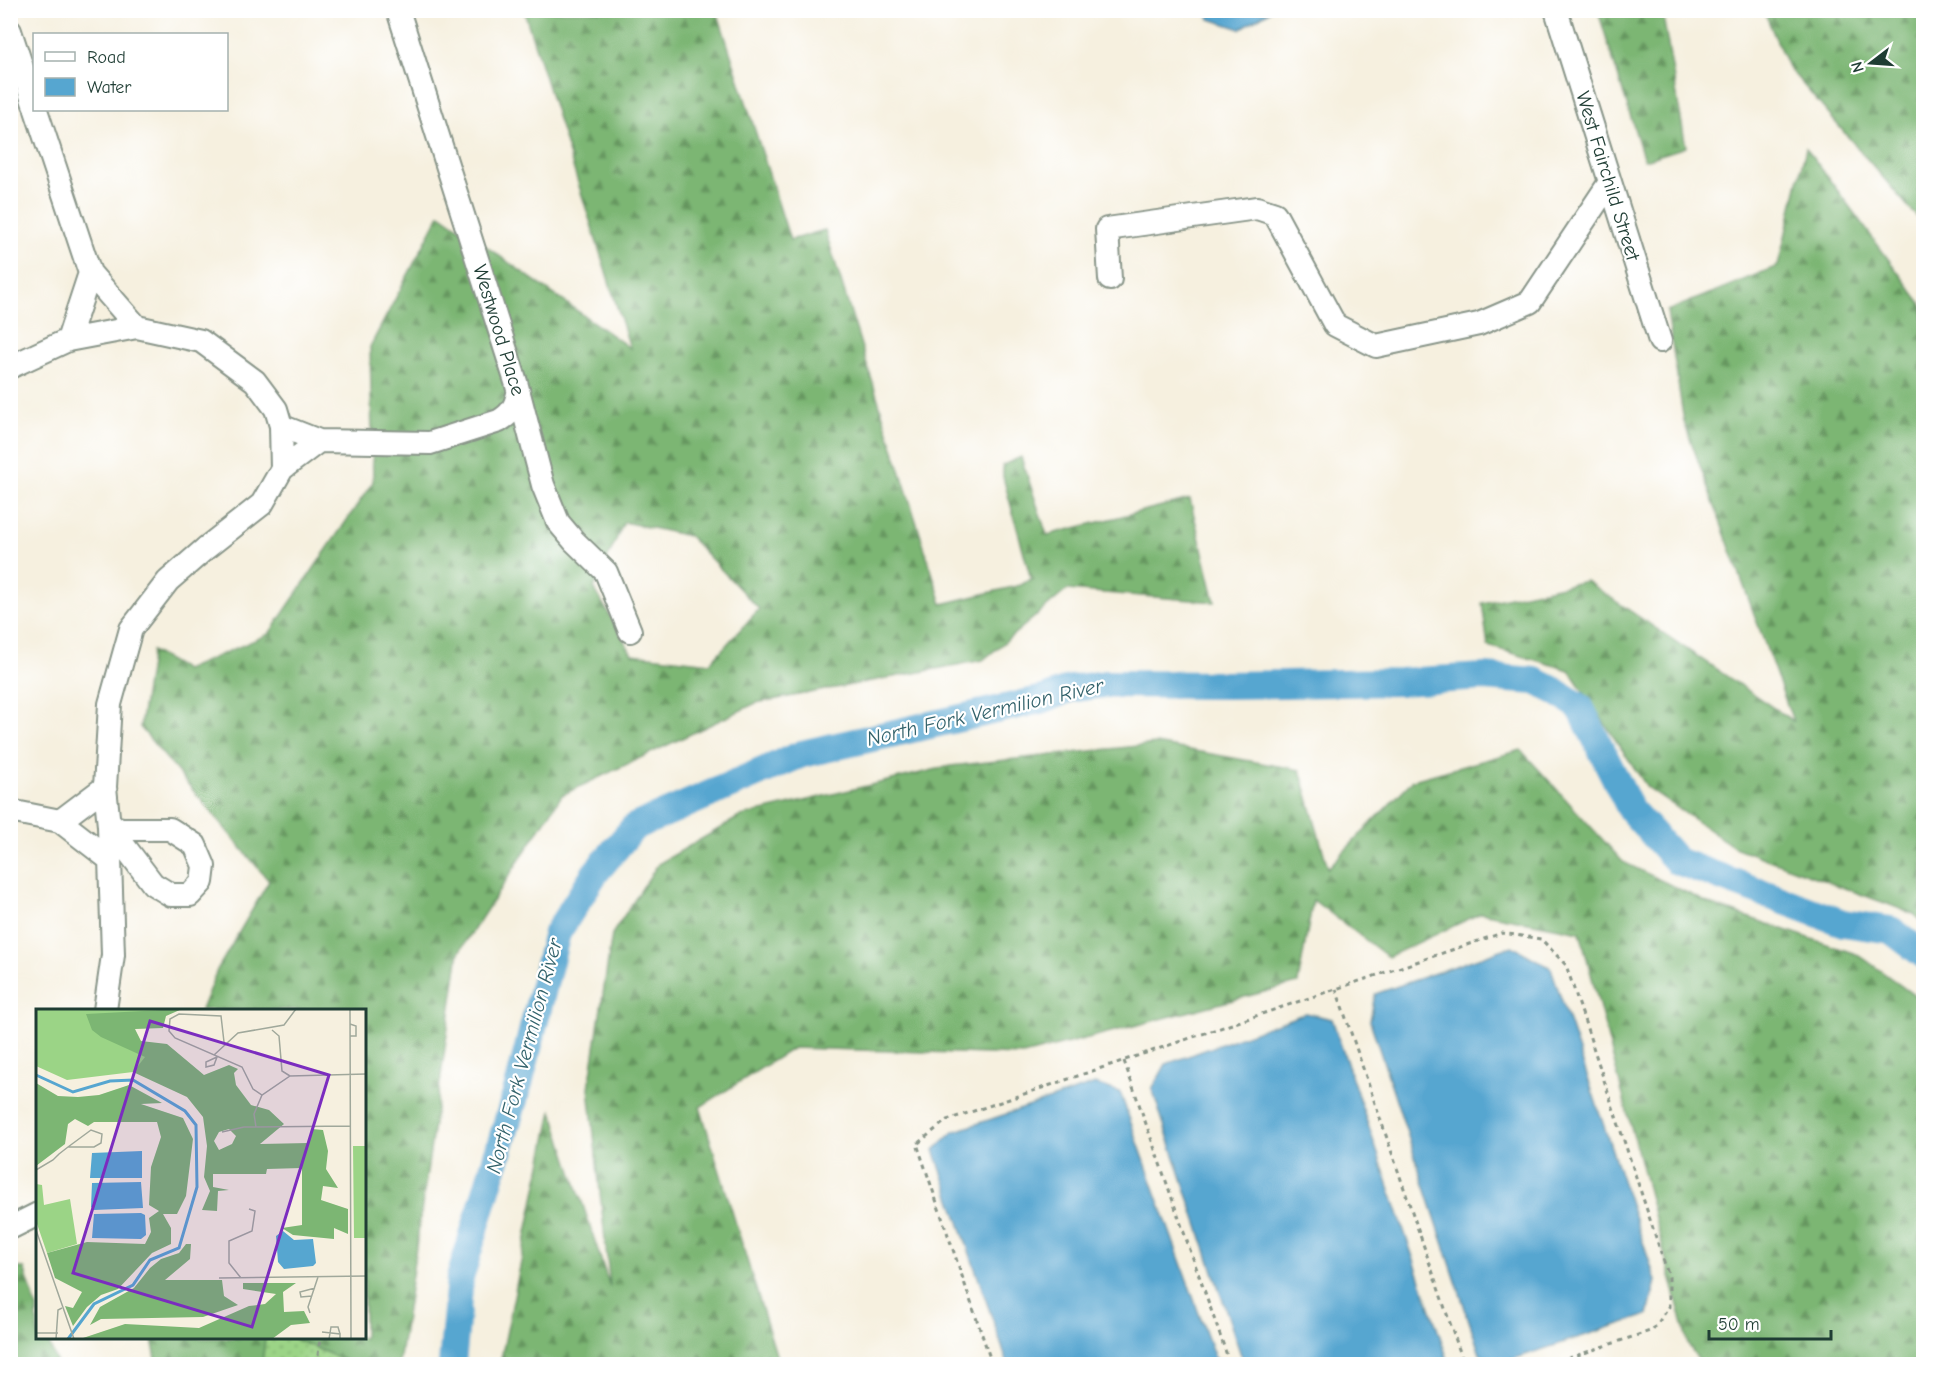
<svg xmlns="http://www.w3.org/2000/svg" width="1934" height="1375" viewBox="0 0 1934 1375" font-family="'Comic Neue',sans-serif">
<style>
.grass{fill:url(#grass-dots);stroke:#5d885d;stroke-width:1.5}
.forest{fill:url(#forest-firs);stroke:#4e7a54;stroke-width:1.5;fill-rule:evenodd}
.water{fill:#56a6d0;stroke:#3a7282;stroke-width:1.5}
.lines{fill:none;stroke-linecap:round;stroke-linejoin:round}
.river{stroke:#56a6d0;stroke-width:28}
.minor-casing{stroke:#8a968a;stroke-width:26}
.path{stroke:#8a968a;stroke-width:3;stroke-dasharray:4.5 4.5;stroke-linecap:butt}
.minor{stroke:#fff;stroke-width:22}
.labels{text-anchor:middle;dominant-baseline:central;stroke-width:4.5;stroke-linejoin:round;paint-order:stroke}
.street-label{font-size:20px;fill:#1f3d34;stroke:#fff}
.water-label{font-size:21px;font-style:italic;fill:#32626b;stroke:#fff}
.inset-river{fill:none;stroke:#56a6d0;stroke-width:3}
.inset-road{fill:none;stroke:#a0a89b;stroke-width:1.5}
.view{fill:#7b2cbf;fill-opacity:0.15;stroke:#7b2cbf;stroke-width:3}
.inset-edge{fill:none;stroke:#1f3d34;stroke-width:3}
</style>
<defs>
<pattern id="grass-dots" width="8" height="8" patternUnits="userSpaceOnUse" patternTransform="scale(1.5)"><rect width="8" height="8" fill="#9bd486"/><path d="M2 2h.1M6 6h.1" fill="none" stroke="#7ead6e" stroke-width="1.8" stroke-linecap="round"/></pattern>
<pattern id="forest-firs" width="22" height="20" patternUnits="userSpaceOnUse" patternTransform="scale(1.5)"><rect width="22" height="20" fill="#7cb673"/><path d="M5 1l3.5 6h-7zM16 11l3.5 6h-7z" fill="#65955f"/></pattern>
</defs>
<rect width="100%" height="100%" fill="#fff"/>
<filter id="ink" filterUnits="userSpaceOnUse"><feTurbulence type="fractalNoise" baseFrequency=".0167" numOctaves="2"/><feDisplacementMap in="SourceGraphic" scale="12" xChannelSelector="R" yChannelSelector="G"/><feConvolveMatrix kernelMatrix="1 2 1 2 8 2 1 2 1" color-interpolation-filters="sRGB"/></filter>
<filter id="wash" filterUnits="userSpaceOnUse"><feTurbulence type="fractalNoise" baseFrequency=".008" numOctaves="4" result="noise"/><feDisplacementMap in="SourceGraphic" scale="24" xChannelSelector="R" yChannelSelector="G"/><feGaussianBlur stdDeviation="1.35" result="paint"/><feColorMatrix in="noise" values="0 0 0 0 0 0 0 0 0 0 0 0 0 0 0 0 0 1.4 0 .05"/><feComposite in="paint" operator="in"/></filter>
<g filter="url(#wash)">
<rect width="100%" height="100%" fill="#f6f0df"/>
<!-- grass -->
<path class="grass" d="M264,1338h29l60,26h-95z"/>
<!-- forest -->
<path class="forest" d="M524,11h193l73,229 35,-10 117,374 79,-19 10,-6 -28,-102v-12l18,-8 26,78 143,-36 25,103 -148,-12 -84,70 -227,43 -194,92 -103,157 -60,412h-46l-60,-26h71v-328h-163l16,-40 52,-89 -129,-154 12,-76 33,19 84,-36 104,-152 -3,-135 70,-133 190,134zM624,522l65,14 70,73 -49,54 -78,-9 -38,-66z
M1598,11h64l24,136 -42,13z
M1764,11h159v213l-135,-157z
M1806,148l117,158v618l-9,-10 -180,-67 -87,-60 -78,-117 -81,-24 -6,-43 104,-22 207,140 -109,-299 -17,-111 111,-45z
M1156,744l144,26 28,98 85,-88 108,-30 102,112 89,43 147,50 64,47v362h-222l-13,-20 -108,-412 -99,-19 -93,44 -75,-57 -15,83 -275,72 -230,-7 -93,59 79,257h-279l52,-253 58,176 -21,-199 23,-154 46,-70 83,-48 209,-50z
M10,1268h14l13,40 1,30h9l10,26h-46z
M152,1338h113l-3,26h-105z"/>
<!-- water -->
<path class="water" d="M1204,11h66l-30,18 -30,-10z
M1512,946l39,22 105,313 -8,34 -150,49 -18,-10 -110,-333 5,-27z
M1306,1013l26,6 116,341 -3,4h-201l-92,-275 14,-25z
M1095,1084l25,8 97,272h-209l-74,-214 19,-18z"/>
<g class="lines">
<!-- river -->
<path class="river" d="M452,1364l8,-86 60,-198 37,-147 38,-60 39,-46 168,-73 242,-55 26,-10 35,-5 119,1 176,-3 84,-5 51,4 20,10 25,16 51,103 46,51 166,62 48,7 33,25"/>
</g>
</g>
<g filter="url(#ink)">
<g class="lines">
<!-- minor casing -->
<g class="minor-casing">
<path id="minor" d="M398,10l118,372 27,103 15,37 16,19 32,31 24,59
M1556,10l104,331
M10,31l24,73
M36,110l54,163 47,54 64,14 54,40 21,28 5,17 1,43 -20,35 -56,44 -38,33 -37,48 -21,75 -5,83 4,39 4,129 -8,55
M1110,279l-3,-50 150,-21 18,6 60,111 41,21 103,-22 51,-22 80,-120
M68,340l69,-13
M10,367l58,-27 22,-67
M281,426l38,15 111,2 69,-22c12,-7 16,-14 19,-27
M282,469l37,-28
M10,811l50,10 49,38
M60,821l45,-34
M109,826l13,3h48l25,16 9,21 -2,16 -12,13h-19l-18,-11z
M10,1228l28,-14"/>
</g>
<!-- path -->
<path class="path" d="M1336,989l128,375
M1124,1061l106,303
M317,1364l3,-26
M992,1364l-75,-220 30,-24 555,-187 39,6 25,26 103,312v30l-16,23 -102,34"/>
<!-- minor -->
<use href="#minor" class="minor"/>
</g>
</g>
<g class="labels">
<!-- street labels -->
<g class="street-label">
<text transform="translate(1608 176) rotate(73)">West Fairchild Street</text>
<text transform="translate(499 330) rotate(73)">Westwood Place</text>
</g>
<!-- water labels -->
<g class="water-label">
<text transform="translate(985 712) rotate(-13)">North Fork Vermilion River</text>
<text transform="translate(524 1056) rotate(-75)">North Fork Vermilion River</text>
</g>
</g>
<!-- overview -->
<g transform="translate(36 1009)">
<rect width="330" height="330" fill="#f6f0df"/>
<path d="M0,0h166l-99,5 43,43 -13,15 -66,8 -31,-14zM317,137h13v92h-12zM0,175l6,1 2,20 26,-6 7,45 -30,9 -11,-32z" fill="#9bd486"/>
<path d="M146,0l-16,7 -3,12 -28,1 6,12 26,3 37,31 25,-10 9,4 -4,4 2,12 15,20 18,5 15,14 -24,20 49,-1 3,-14 11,1 5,21 -2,18 12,19 -15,-2 -2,14 27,9v25l-14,-6v11l-41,-4 -11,-7 20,-3v-57l-35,1 -1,5h-53v13l16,3 -11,1 -1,20 -15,-1 8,-19 -6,-14 3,-31 -4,-29 -16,-20 -54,-25 12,-15 -44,-20 -9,-7 -6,-16zM193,120l7,7 -4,8 -13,6 -5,-9 5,-9zM0,74l22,13 20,1 21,-2 30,-10 33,18 -21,1 42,14 10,21 -7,57 -9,18h-14l8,14v16l-19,9 -34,36 -17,6 -14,12 -14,19 -8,-20 8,2 9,-16 -27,-14 -8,-25 40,-11 58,2 6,-12 -2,-14 10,-7 -10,-6 2,-38 10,-30 -4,-15h-63l-6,4 -13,-7 -7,5 -3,20 -29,22zM150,235h5l-1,15 -25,21h57l2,16 14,9 -35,12 -102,2 -11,6 10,-18 34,-19 16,-20 11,-9 18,-6zM207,274h53l-13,9 1,20 20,-1 6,12 -19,2 -19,14h-192l45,-15 74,4 50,-22 16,-2 11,-10 -33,-5z" fill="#7cb673" fill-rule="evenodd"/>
<path d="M106,142v27h-52l2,-25zM105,173l2,26 -49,2 -3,-3 1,-24zM105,204l4,2 1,20 -5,4 -49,-1 2,-24zM247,222l11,9 19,-1 3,24 -3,3 -29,3 -6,-7 -2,-26z" fill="#56a6d0"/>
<path class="inset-river" d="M0,66l37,17 37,-11 23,-1 52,31 11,14 1,62 -18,61 -29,12 -17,25 -39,19 -26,35"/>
<path class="inset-road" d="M181,0h74M314,0l1,330M314,15l6,2v10h-6M236,21l7,6 3,35 8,5M188,33l-3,-26 -42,-2 -9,5 -1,12 6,7 67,29 11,22 9,6 28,-19 76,-2M178,46l24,-22 46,-8 12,-16M181,48l-3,8 -8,2v-5zM220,118l-2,-13 8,-19M186,123l22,-5 107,-1M0,161l17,-10 6,-6 9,-7 23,-17 11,4 -1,9 -7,4h-26M0,221l38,109M183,269l147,-2M205,269l-12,-15v-22l23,-10 3,-20 -6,-2M276,287l-11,1 -1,-5 15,-4M274,304l-2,-6 10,-30M286,323l18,2v5M0,324h22M20,330l2,-29 4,-2M293,330l2,-12h7l2,7"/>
<path class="view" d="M114,12l179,54 -77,252 -179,-54z"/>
<rect width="330" height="330" class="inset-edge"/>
</g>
<!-- margin -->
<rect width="1934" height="1375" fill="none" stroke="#fff" stroke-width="36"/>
<!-- legend -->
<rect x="33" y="33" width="195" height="78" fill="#ffffff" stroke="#a5b1ae" stroke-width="1.5"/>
<rect x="45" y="52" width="30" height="9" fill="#ffffff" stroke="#a5b1ae" stroke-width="1.5"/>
<text x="87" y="63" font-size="18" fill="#1f3d34">Road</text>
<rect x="45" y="78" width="30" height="18" fill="#56a6d0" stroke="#a5b1ae" stroke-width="1.5"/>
<text x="87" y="93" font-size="18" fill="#1f3d34">Water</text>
<!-- north arrow -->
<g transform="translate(1871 63) rotate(253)" stroke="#ffffff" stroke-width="4.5" paint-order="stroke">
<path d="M0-4.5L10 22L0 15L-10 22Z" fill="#1f3d34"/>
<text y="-9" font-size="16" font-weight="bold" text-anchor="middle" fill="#1f3d34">N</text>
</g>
<!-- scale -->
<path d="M1709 1330v9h122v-9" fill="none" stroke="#1f3d34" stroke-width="3"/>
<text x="1718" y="1330" font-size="18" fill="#1f3d34" stroke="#ffffff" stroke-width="4.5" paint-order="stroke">50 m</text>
</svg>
